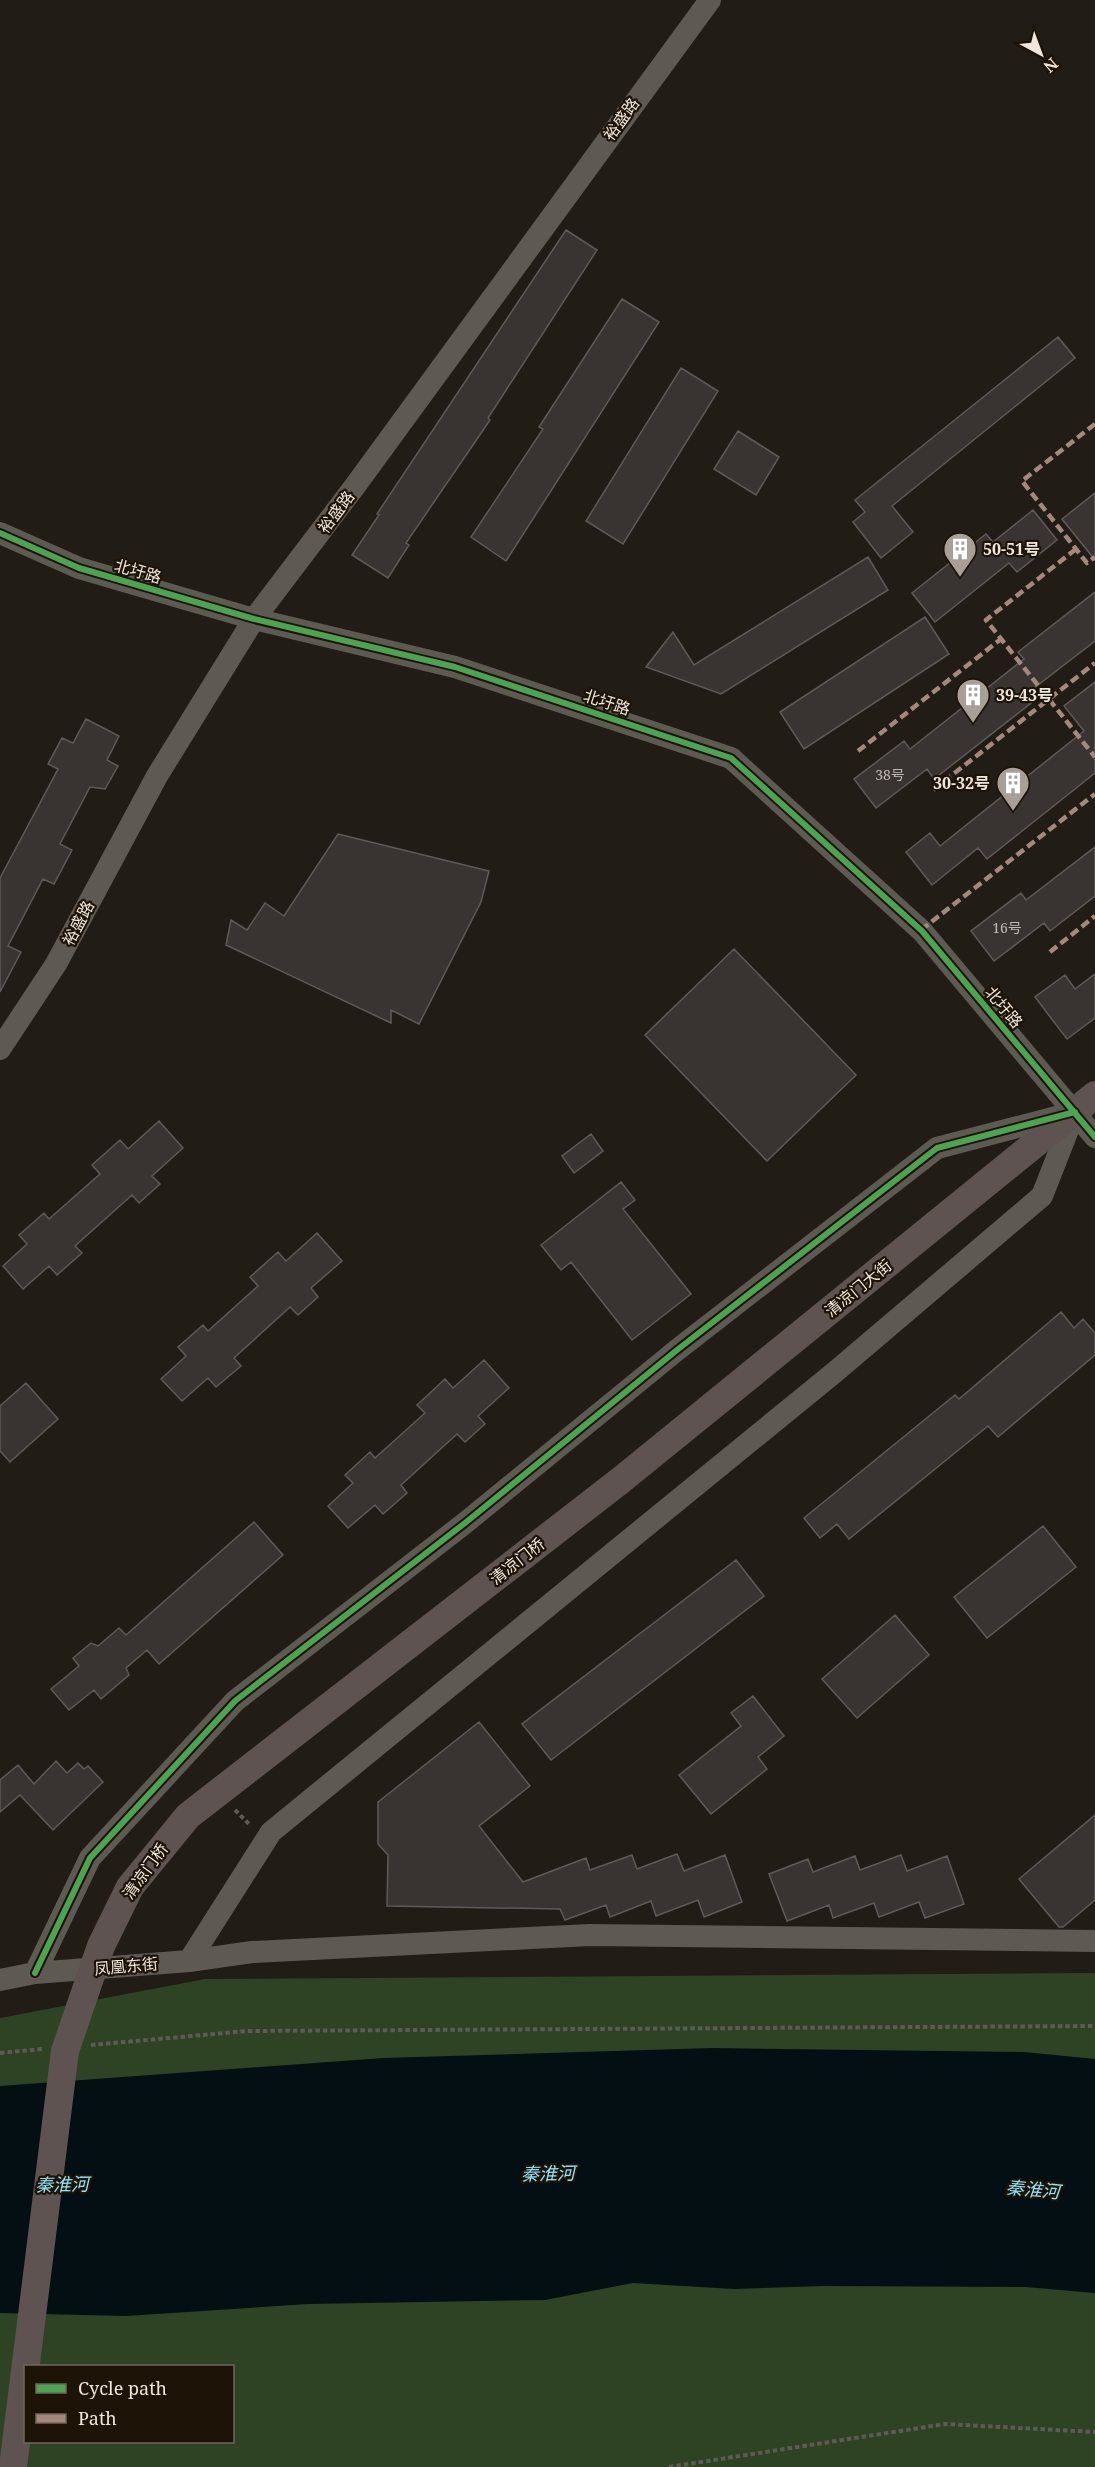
<svg xmlns="http://www.w3.org/2000/svg" width="1095" height="2467" viewBox="0 0 1095 2467" font-family="'Noto Serif','Noto Sans SC',serif">
<style>
.green{fill:#2d4323;fill-rule:evenodd}
.water{fill:#030f13}
.building{fill:#393332;stroke:#605959;stroke-width:1.5}
.lines{fill:none;stroke-linecap:round;stroke-linejoin:round}
.path{stroke:#5f5a55;stroke-width:4;stroke-dasharray:4.5 3;stroke-linecap:butt}
.tertiary{stroke:#5f5954;stroke-width:22}
.primary{stroke:#5e5350;stroke-width:28}
.quiet{stroke:#a5887d;stroke-width:4.5;stroke-dasharray:9 4.5;stroke-linecap:butt}
.cycleway-casing{stroke:#1e1307;stroke-width:10}
.cycleway{stroke:#4ca352;stroke-width:6}
.labels{text-anchor:middle;dominant-baseline:central;stroke-width:4.5;stroke-linejoin:round;paint-order:stroke}
.number-label{font-size:14px;fill:#c2b9b3}
.street-label{font-size:16px;fill:#efe6de;stroke:#1e1307}
.poi-label{font-size:16px;font-weight:bold;fill:#efe6de;stroke:#1e1307;text-anchor:start}
.water-label{font-size:18px;font-style:italic;fill:#91e4f9;stroke:#1e1307}
</style>
<rect width="100%" height="100%" fill="#221c16"/>
<!-- green -->
<path class="green" d="M1095,1973v494h-1095v-449l205,-39zM26,2366h206v76h-206z"/>
<!-- water -->
<path class="water" d="M712,2048l312,4 71,7v234l-69,-6 -203,-1 -89,3 -101,-6 -88,17 -237,4 -182,12 -126,-3v-227l383,-28z"/>
<!-- building -->
<path class="building" d="M566,230l31,20 -109,168 2,2 -84,123 3,2 -21,33 -36,-23 27,-40 -2,-1z
M622,299l37,23 -153,239 -35,-24 72,-108 -4,-2z
M1058,337l17,21 -183,148 21,26 -32,26 -28,-36 12,-10 -10,-12z
M681,368l37,23 -95,153 -37,-23z
M738,431l41,26 -23,38 -42,-26z
M1095,493v67l-33,-41z
M1033,510l24,30 -40,32 -8,-9 -74,59 -23,-29 74,-59 7,8z
M868,557l20,33 -167,104 -75,-27 27,-35 21,33z
M1095,592v49l-66,51 6,8 -101,79 -7,-10 -51,39 -22,-29 50,-38 6,8 114,-90 -6,-7z
M925,617l24,37 -145,95 -24,-37z
M1095,682v91l-108,86 -9,-11 -46,37 -26,-33 24,-19 10,13 144,-115 -20,-25z
M86,719l33,17 -12,24 11,6 -13,23 -15,-2 -30,57 12,6 -18,34 -11,-5 -35,67 13,6 -21,40v-114l58,-109 -10,-5 14,-26 11,5z
M338,834l151,37 -8,31 -62,122 -28,-14v13l-165,-78 5,-25 16,10 18,-27 19,13z
M1095,847v49l-45,35 -6,-8 -50,38 -23,-30 50,-38 5,7z
M734,949l122,126 -89,86 -122,-126z
M1095,974v44l-28,21 -32,-42 30,-22 10,14z
M159,1121l24,27 -31,28 8,8 -21,19 -7,-8 -57,51 7,7 -25,22 -8,-9 -26,23 -20,-23 24,-22 -8,-9 25,-22 5,6 51,-45 -8,-9 28,-25 8,9z
M591,1134l12,17 -29,22 -12,-17z
M621,1182l14,18 -12,9 68,85 -59,46 -61,-78 -10,8 -20,-25z
M317,1233l25,28 -31,27 7,9 -20,18 -8,-8 -56,51 7,8 -25,21 -8,-9 -26,23 -21,-22 25,-23 -8,-9 25,-22 5,6 50,-45 -8,-9 28,-25 8,9z
M1061,1312l13,16 9,-9 12,14v22l-97,82 -10,-11 -139,113 -12,-15 -17,14 -16,-20 151,-123 4,4z
M484,1360l25,28 -31,28 7,8 -20,18 -8,-8 -56,51 6,8 -24,21 -8,-9 -27,23 -20,-22 25,-23 -8,-8 25,-23 5,6 50,-45 -8,-8 28,-26 8,9z
M26,1383l32,36 -48,43 -10,-11v-45z
M254,1522l29,33 -124,109 -12,-14 -21,18 3,7 -28,24 -7,-9 -25,20 -18,-21 28,-23 -6,-8 18,-15 7,3 21,-18 7,7z
M1043,1526l33,41 -89,71 -33,-41z
M736,1560l28,36 -213,164 -29,-36z
M895,1615l34,40 -72,63 -35,-39z
M753,1696l31,40 -26,21 9,12 -56,45 -32,-39 62,-49 -10,-13z
M479,1722l51,64 -51,40 44,56 63,-24 4,12 42,-15 5,14 40,-15 7,17 41,-16 17,47 -38,15 -6,-17 -42,16 -5,-15 -41,16 -4,-12 -41,15 -5,-11 -173,-3 1,-51 -10,-11v-42z
M56,1761l11,12 11,-10 6,6 4,-3 15,16 -50,48 -33,-35 -20,17v-32l18,-15 16,19z
M1095,1815v85l-32,27h-4l-40,-48z
M901,1855l6,16 40,-15 17,48 -39,14 -6,-16 -40,15 -5,-14 -41,15 -4,-13 -42,16 -18,-47 39,-15 5,13 42,-16 5,14z"/>
<g class="lines">
<!-- path -->
<path class="path" d="M235,1810l16,16
M91,2045l156,-14 848,-5
M0,2053l42,-4
M669,2467l276,-43 150,8"/>
<!-- tertiary -->
<path class="tertiary" d="M0,533l79,35 175,51 201,48 276,91 191,173 173,206
M0,1049l56,-85 101,-188 97,-157 101,-133 355,-486
M189,1961l82,-129 564,-460 207,-176 33,-84
M35,1973l55,-115 145,-157 230,-178 212,-173 260,-202 131,-34
M0,1980l35,-7 154,-12 63,-9 338,-17 505,6"/>
<!-- primary -->
<path class="primary" d="M13,2467l52,-416 36,-105 29,-59 58,-71 433,-336 474,-385"/>
<!-- quiet -->
<path class="quiet" d="M1095,424l-73,57 65,82 8,-6
M1076,549l-90,71 109,137
M858,751l143,-112
M933,790l162,-127
M921,930l174,-136
M1050,952l45,-36"/>
<!-- cycleway casing -->
<g class="cycleway-casing">
<path id="cycleway" d="M0,533l79,35 175,51 201,48 276,91 191,173 173,206
M35,1973l55,-115 145,-157 230,-178 212,-173 260,-202 138,-36"/>
</g>
<!-- cycleway -->
<use href="#cycleway" class="cycleway"/>
</g>
<!-- icons -->
<defs>
<g id="building-pin" transform="scale(1.725)"><path d="M0 17L-7.5 6A9.5 9.5 0 1 1 7.5 6Z" fill="#a79f98" stroke="#1e1307"/><path d="M-4-6H4V6H1V3H-1V6H-4ZM-2.5-4.3h1.7v1.8h-1.7ZM.8-4.3h1.7v1.8H.8ZM-2.5-1h1.7V.8h-1.7ZM.8-1h1.7V.8H.8Z" fill="#fff"/></g>
</defs>
<g fill-rule="evenodd">
<use href="#building-pin" x="960" y="549"/>
<use href="#building-pin" x="973" y="695"/>
<use href="#building-pin" x="1013" y="783"/>
</g>
<g class="labels">
<!-- number labels -->
<g class="number-label">
<text x="890" y="774">38号</text>
<text x="1007" y="927">16号</text>
</g>
<!-- street labels -->
<g class="street-label">
<text transform="translate(621 119) rotate(-54)">裕盛路</text>
<text transform="translate(336 512) rotate(-53)">裕盛路</text>
<text transform="translate(138 571) rotate(16)">北圩路</text>
<text transform="translate(607 702) rotate(18)">北圩路</text>
<text transform="translate(78 923) rotate(-62)">裕盛路</text>
<text transform="translate(1004 1007) rotate(50)">北圩路</text>
<text transform="translate(858 1288) rotate(-39)">清凉门大街</text>
<text transform="translate(517 1561) rotate(-38)">清凉门桥</text>
<text transform="translate(145 1871) rotate(-54)">清凉门桥</text>
<text transform="translate(126 1966) rotate(-5)">凤凰东街</text>
</g>
<!-- poi labels -->
<g class="poi-label">
<text x="983" y="549">50-51号</text>
<text x="996" y="695">39-43号</text>
<text x="990" y="783" text-anchor="end">30-32号</text>
</g>
<!-- water labels -->
<g class="water-label">
<text transform="translate(548 2173) rotate(-1)">秦淮河</text>
<text transform="translate(62 2184) rotate(-1)">秦淮河</text>
<text transform="translate(1033 2189) rotate(5)">秦淮河</text>
</g>
</g>
<!-- legend -->
<rect x="24" y="2365" width="210" height="78" fill="#1e1307" stroke="#72675d" stroke-width="1.5"/>
<rect x="36" y="2384" width="30" height="9" fill="#4ca352" stroke="#72675d" stroke-width="1.5"/>
<text x="78" y="2395" font-size="18" fill="#efe6de">Cycle path</text>
<rect x="36" y="2414" width="30" height="9" fill="#a5887d" stroke="#72675d" stroke-width="1.5"/>
<text x="78" y="2425" font-size="18" fill="#efe6de">Path</text>
<!-- north arrow -->
<g transform="translate(1041 54) rotate(139)" stroke="#1e1307" stroke-width="4.5" paint-order="stroke">
<path d="M0-4.5L10 22L0 15L-10 22Z" fill="#efe6de"/>
<text y="-9" font-size="16" font-weight="bold" text-anchor="middle" fill="#efe6de">N</text>
</g>
</svg>
